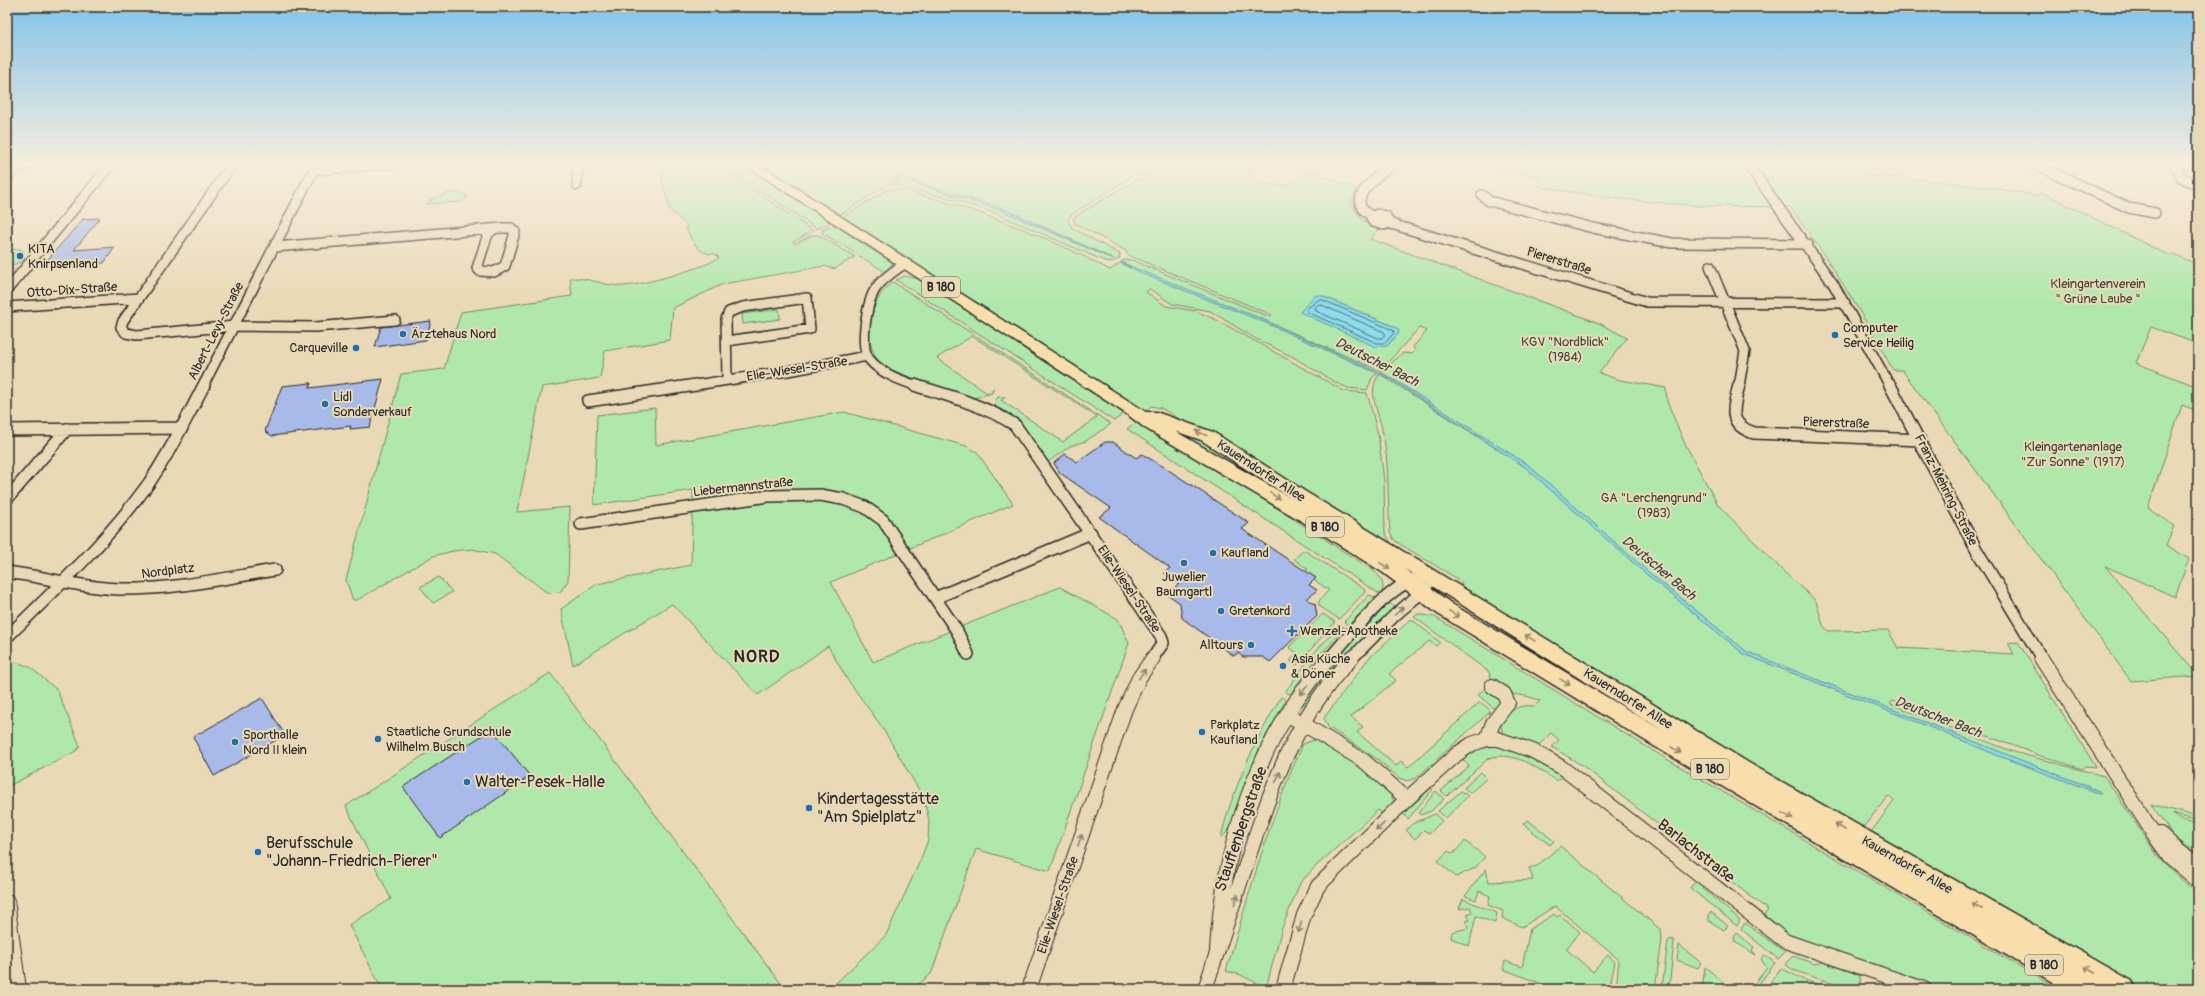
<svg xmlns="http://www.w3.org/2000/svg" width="2205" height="996" viewBox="0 0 2205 996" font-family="Pangolin,sans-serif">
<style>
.green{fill:#b0e8ac;stroke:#6e8a6c;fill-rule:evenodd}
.water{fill:#8ddbeb;stroke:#66959e}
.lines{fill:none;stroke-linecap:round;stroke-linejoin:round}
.shore{stroke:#527178;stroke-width:1}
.stream{stroke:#66959e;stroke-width:3}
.building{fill:#a8bae9;stroke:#2b2b2b}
.minor-far2-casing{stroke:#2b2b2b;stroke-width:12}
.minor-far1-casing{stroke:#2b2b2b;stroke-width:14}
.minor-casing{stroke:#2b2b2b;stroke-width:16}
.primary-casing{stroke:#2b2b2b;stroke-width:3}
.minor-far2{stroke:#ead9b6;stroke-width:9}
.minor-far1{stroke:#ead9b6;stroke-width:11}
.minor{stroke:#ead9b6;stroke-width:14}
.primary{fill:#f8deab;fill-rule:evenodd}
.oneway{stroke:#92846b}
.oneway2{stroke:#8a8270}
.poi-dot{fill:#1f6fb2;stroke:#ead9b6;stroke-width:1.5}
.labels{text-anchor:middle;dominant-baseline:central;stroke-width:4;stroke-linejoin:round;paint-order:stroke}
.shield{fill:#ead9b6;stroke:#645f55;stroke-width:1}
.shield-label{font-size:12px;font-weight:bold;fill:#2b2b2b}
.poi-label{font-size:13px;fill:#2b2b2b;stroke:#ead9b6;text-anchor:start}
.street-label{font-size:13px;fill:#2b2b2b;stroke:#ead9b6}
.park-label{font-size:13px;fill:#3f473e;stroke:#ead9b6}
.water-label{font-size:14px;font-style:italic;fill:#3a4548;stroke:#ead9b6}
.near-poi-label{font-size:16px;fill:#2b2b2b;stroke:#ead9b6;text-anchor:start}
.near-street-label{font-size:16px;fill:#2b2b2b;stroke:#ead9b6}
.district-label{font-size:17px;font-weight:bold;letter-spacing:1px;fill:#2b2b2b;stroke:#ead9b6}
</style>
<rect width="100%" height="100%" fill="#ead9b6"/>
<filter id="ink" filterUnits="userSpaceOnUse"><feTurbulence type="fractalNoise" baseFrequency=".025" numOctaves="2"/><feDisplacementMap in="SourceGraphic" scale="8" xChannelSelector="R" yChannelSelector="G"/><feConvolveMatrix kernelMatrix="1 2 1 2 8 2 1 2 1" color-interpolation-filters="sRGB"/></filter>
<g filter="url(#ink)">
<!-- green -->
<path class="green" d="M669,163h46l98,68 -20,11 2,2 17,-9h7l36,22 -21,12 -9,-3 -102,18 -50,24 -3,32 -65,11 -5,27 -58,9 -25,125 53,-5 -2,74 -8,11 -12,1 -53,-39 -23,-5 -19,2 -20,5 -76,44h-4l-7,-20 55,-206 43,-5 17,-57 111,-16 -2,-18c18,-1 34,8 52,8 18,0 81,-18 97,-28l-4,-4c-18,0 -21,-11 -29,-25l1,-3 -17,-16 -9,-33z
M755,163h127l19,13 -58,37 -8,2z
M885,163h27v6l-8,6z
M932,163h323l-6,9 3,7c28,10 35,10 58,-8l46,18 -5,15c7,13 15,22 29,24l-10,11 229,84 28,15 -28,35 21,7 46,8 1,13 17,41 34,63 67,68 31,28 7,24 5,6 60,-1 10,18 116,6 -6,-11 10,-1 78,125 -10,-1 -3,3 -42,-13 -148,-55 -3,3 124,48 90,24 55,82 39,37v73l-6,21h-55l-232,-132 -34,-25 23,-31 -6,-5 -28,35 -396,-238 -3,-11 -5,-4 -61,-37 -5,-8c-3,-35 0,-69 -8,-104 -4,-19 -16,-39 -2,-55l145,93 120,106 99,81 191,75 64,27 102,38 -2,-3 -352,-139 -100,-81 -119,-106 -147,-93 22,-19 9,1 3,-4 -2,-3 14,-16 -8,-3 -39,43 -118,-52 -101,-39 103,42 114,51 -6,5 -5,12 -19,-2 -12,-5 -43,-26 -37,-18 -46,-28 -38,-7 -22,-15 -4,3 20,14 30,5 21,9 127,71 23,2 11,41 6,46 1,53 6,10 69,43 -299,-178 -10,-2 -5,5 -6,-2 -297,-188 3,-6 42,-26 15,1c72,19 141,44 207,80l14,-10h8l138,57 2,-2 -144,-60 -2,-4 -52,-28v-5l8,-6 56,-33h6l3,-3 -11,-2 -64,40 -4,6 4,8 48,26 -1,5 -10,4 -112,-49 -38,-13 -67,-17 11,-7 2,3 98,31 109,48 -107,-50 -68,-20 -24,-8 -8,-5zM1320,295l75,32 3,7 -11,12z
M1488,163l368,1 10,12c56,2 109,9 164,18l3,3 10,-4 127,63 4,-2 24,11v79l-47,-17 -15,36 62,24v24l-16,-6 -34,103 26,18 -8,19 23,14 -14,38 -70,-31 93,110 -67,5 -229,-311h-9c-31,-57 -64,-111 -103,-163l-93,-1 -87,-8 -70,-11 -1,-9z
M733,165l12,1 86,56 -14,7 -90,-61z
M451,192l10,1 7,4 -7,5 -35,2 4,-4z
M835,225l57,36 -1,7 -4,5 -65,-40v-3z
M20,249l3,2 1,8 -8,5 -9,1v-15z
M905,276l14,3 204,130 -1,6 -8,6 -218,-141z
M893,282l218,142 -25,17 -16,5 -22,16c-17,-24 -25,-41 -52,-53l-1,-7 3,-5h8l-5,3 62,42 34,-25 -125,-81 -35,22 50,35 7,-5 -2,5 -22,6 -82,-30c-4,-3 -9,-6 -11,-10 -15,-23 -6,-62 16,-77z
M779,309l1,10 -37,5 -1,-10z
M655,408l1,37 188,-33 122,34 11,6 36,52 -182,78 42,80 187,-75 58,32 11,24 -79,228 -74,-22 -45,125 -18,15h-73l-4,-6 50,-48 34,-74 8,-21 1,-20 -6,-23 -41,-70 -35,-48 -19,-33 -70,49 -86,-91 -99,61 -12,-56 36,-25 94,-19 2,-75 -99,15 3,-90z
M1135,423h10l229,148c7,6 12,14 7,24l-254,-166z
M1191,437h4l169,105 -175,-102z
M1304,550l60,39 1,3 -26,27 -20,-13v-5l10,-11 -15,-10 2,-2 -10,-6 2,-3 -14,-10z
M439,577l13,15 -19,11 -13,-16z
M1369,595l10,4 -13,15h-6l-12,11 -4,-3z
M1389,603l5,4 -49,49 -38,50 -4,-2 38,-51z
M1323,614l12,8 -38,43 -7,-4 7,-8 -8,-6z
M1418,614l17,3 220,135 403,237h-118l-123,-41 -30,-13 -24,-18 5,-7 -185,-144 -31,-19 7,-7 -8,-7 -15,15 -33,-14 -3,-12c12,-12 17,-18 35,-16l5,-5c-20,-11 -42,0 -51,-29l-75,-55z
M1411,619l29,23 -4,4 -7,-5 -40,33 7,6 -45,37 12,10 -6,5 39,34 5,-5 7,6 72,-65 9,7 1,3 -74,66 -9,3 -8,-3 -22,-19 -49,-32 -4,-9 44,-59z
M1340,625l5,3 -27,29 -28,37 -5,-2 28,-38z
M7,659l23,8 27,23 23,56 -4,5 -69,36z
M550,673l235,316h-403l-33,-64 42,-26 -45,-93z
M1484,689h3l15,8 -5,14 -19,-16z
M1281,697l5,3 -26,47 -31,84 -8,6c12,-49 34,-96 60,-140z
M1314,740l6,1c18,10 71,41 74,62l-10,12 -6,-5 -64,58 -14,15 -18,45 -16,60 -25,-13 -15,-4c23,-76 44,-155 77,-227z
M1494,746l22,4 46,23v4l-6,4c-18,-13 -43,-31 -67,-23l-42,38 -6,-5 28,-25 -7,-7 14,-9z
M1481,772l6,6 -17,15 -6,-5z
M1431,788l2,1 -25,30 -5,-5z
M1436,791l8,8 -13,12 -10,4 -3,-2z
M1461,791l7,5 -22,22 -8,-7z
M2151,804l47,13v4l-26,-7 10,6 16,4v30l-24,-17z
M1435,814l7,7 -13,13 -5,-4 -9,9 -9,-9 6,-6z
M1528,820l26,21 -4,4 -27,-21z
M1465,841l20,16 -10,11 -19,9 -18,-16 10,-10 5,3z
M1560,846l101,84 1,10 -7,49h-39l3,-29 -64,-54 -33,21 -20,-9 1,-7 -15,-6 2,-9 -11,-5 -3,9 -11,-4 21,-27 3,13 44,-2 -4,-12 8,-2z
M1697,879l7,6 -2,3 38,32 -3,6 -47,-38z
M1463,899l34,14 -2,10 -19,-7 -7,30 -18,-8 1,-6 16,-4 -2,-7 4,-1 -3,-6 5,-2 -2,-5 -11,2z
M1711,912l17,14 -4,4 -16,-10 2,-3 -2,-1z
M1554,914l3,3 3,-2 20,17 -14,17 27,23 15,-17 7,7 -5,24 -9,-1 -1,4h-45l-52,-20 2,-8 17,6 8,-38z
M1745,923l40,29 -7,7 -37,-30z
M1737,933l17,14 -2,3 4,5 -21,-13 -1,-5z
M1671,939l3,2 -5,48 -7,-1 6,-47z
M1679,945l22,18 -3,5 -21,-8z
M1764,955l11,8 -20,26h-13l4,-5 5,4 16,-20 -6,-9z
M1793,956l22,8 8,-2 34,12 3,3 1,12h-12l-56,-19 -8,-6z
M1705,967l27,22h-30z
M1781,968l21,11 30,10h-67z"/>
<!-- water -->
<path class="water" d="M882,163h3l28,18 92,28 109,50 -111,-48 -98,-31z
M1127,265l135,54 131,60 135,86 119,106 100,81 352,139 2,3 -102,-38 -64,-27 -191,-75 -99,-81 -120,-106 -133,-87 -128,-58 -121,-48z
M1320,295l75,32 4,3 -1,4 -11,12 -11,1 -76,-35 14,-16z"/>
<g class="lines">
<!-- shore -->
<path class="shore" d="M1320,299l73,31 1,3 -9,10h-8l-70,-31v-3z
M1319,304l65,28 1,2 -3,4h-4l-62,-27 -1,-3z"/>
<!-- stream -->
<path class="stream" d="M1122,263l8,4"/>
</g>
<!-- building -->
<path class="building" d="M100,218l-26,32 41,-3 -11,16 -62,3 41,-47z
M431,321l-5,19 -51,7 6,-20z
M383,379l-13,48 -20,2 1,-3 -79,10 -7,-5 17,-45 29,-3 -2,5z
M1105,442h8l23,16 6,-4 22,13 85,56 -7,6 74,49 -7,7 8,5 -10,9 8,5 2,12 -47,46 -7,-5h-20l-5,-4 -4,3 -52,-38 -2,-15 -13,-9 12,-10 -15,-11 6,-5 -71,-51 12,-9 -51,-35 -6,-10 11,-9 12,8z
M262,698l23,37 -71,41 -21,-39z
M492,729l38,47 -90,62 -37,-51z"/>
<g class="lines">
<!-- minor-far2 casing -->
<g class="minor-far2-casing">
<path id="minor-far2" d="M233,163l-110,158 -2,6 5,6 11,2 97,-9 82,1 79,-7
M1747,163l87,122 56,101
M2032,163l97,45 26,5
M2174,163l7,14 17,8
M2184,163l14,2
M313,170l83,-7
M7,178l8,-10 17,-5
M577,185l1,-22
M1482,195l7,6 104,27 79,15 136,1
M1377,214l9,2 3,6 -5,3 -11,-3 -2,-4z
M1372,216c-31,-16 6,-39 21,-53
M1388,223l259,79 198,1
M275,247l227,-19h9l4,4 -10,34 -11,6 -14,-1 -3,-3 11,-34 6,-5
M904,264c-10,7 -21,14 -28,24 -9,13 -17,58 -7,71 11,14 31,21 48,27
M1710,266l35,85 -6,35
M7,290l105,-127
M7,307l132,-9
M727,341l83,-12 -3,-31 -64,9 -14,5 -3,7 1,61
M203,386l114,-223
M689,386l105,-16 73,-14"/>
</g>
<!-- minor-far1 casing -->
<g class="minor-far1-casing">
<path id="minor-far1" d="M914,385c35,11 70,20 101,40l146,211 2,7 -11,16
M1739,385c-5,22 -13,39 15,48l166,7
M1890,385l86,164 66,110
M588,401l108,-16
M7,430l175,-2
M7,499l60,-70
M581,524l187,-28 52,-1 23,4 22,8 18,13 74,111 11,23
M7,572c38,5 76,16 114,17 52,1 103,-11 154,-19
M935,598l156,-65
M7,637c50,-49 101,-97 142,-154 21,-31 38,-65 55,-98
M1329,659c22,-25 64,-80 98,-84v11l-5,6 -27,23 -44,44"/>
</g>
<!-- minor casing -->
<g class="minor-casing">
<path id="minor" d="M2041,658l116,181 13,18 28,24
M1287,714l77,47 43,38
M1487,739l6,-16 15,-20 -4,-9 -12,-8
M2160,834l21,19 17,11
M7,901l12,88
M1217,950c6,-106 41,-212 112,-292
M1029,989l96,-280 14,-31 14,-20
M1205,989c13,-40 27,-81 40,-121 24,-74 50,-153 107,-210
M1283,989l21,-74 14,-29 89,-87 50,-45 15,-10 15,-5h11l35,12 28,16 224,174 139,48"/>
</g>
<!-- primary casing -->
<g class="primary-casing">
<path id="primary" d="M742,163h15l389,249h10l57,20 93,60 443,271 383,218 4,8h-35l-4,-3 1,3h-34l-415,-246 -211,-129 -56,-42 -79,-50 -158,-94 -17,-13zM1175,431l26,9 90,58zM1403,568l262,164 -213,-128z"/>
</g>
<!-- minor-far2 -->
<use href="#minor-far2" class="minor-far2"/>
<!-- minor-far1 -->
<use href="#minor-far1" class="minor-far1"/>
<!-- minor -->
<use href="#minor" class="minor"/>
<!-- primary -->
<use href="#primary" class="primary"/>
</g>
<!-- one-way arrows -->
<defs><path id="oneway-shaft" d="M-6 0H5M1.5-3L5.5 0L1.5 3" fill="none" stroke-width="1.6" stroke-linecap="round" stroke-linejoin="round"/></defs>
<g class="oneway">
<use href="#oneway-shaft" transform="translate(1201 433) rotate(-156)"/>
<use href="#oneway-shaft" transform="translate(1275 496) rotate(31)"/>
<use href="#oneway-shaft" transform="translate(1385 566) rotate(34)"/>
<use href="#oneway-shaft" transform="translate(1454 614) rotate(31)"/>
<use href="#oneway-shaft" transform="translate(1530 638) rotate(-148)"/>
<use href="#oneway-shaft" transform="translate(1565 682) rotate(31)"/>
<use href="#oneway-shaft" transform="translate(1676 750) rotate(31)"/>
<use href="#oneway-shaft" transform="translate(1788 816) rotate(31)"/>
<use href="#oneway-shaft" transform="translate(1840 827) rotate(-150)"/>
<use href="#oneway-shaft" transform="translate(1977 906) rotate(-150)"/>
<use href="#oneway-shaft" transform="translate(2090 970) rotate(-150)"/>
</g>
<g class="oneway2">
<use href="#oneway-shaft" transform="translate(1399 611) rotate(-42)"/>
<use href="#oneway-shaft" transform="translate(1142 674) rotate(-55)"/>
<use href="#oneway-shaft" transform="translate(1304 690) rotate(127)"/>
<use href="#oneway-shaft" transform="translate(1278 777) rotate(-68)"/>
<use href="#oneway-shaft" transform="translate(1380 827) rotate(137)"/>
<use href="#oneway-shaft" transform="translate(1080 840) rotate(-71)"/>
<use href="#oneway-shaft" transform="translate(1236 900) rotate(-72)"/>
<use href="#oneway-shaft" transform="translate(1300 927) rotate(106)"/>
</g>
</g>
<!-- sky -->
<linearGradient id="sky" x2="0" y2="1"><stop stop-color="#83c4e9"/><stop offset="0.54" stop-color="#f6eede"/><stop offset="1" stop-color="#f6eede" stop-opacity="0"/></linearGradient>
<rect width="2205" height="303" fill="url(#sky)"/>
<!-- markers -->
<g class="poi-dot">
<circle cx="20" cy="256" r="4"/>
<circle cx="403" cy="334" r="4"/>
<circle cx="1835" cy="335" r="4"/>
<circle cx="356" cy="348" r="4"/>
<circle cx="325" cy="404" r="4"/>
<circle cx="1213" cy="553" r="4"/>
<circle cx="1184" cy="563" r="4"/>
<circle cx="1221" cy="611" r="4"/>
<path d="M1290 625h4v4h4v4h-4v4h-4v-4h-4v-4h4z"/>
<circle cx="1251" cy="645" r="4"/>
<circle cx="1283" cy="666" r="4"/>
<circle cx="1202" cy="732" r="4"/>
<circle cx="378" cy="739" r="4"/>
<circle cx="235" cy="742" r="4"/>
<circle cx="467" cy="782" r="4"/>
<circle cx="809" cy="808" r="4"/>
<circle cx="258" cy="852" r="4"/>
</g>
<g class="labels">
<!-- shield labels -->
<g class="shield">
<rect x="922" y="277" width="38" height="20" rx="3"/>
<rect x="1306" y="517" width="38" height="20" rx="3"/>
<rect x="1691" y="759" width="38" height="20" rx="3"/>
<rect x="2025" y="955" width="38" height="20" rx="3"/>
</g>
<g class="shield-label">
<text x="941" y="287">B 180</text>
<text x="1325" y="527">B 180</text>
<text x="1710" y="769">B 180</text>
<text x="2044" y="965">B 180</text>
</g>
<!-- poi labels -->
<g class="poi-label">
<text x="28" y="249">KITA<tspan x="28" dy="15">Knirpsenland</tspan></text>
<text x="1843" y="328">Computer<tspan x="1843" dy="15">Service Heilig</tspan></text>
<text x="411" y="334">Ärztehaus Nord</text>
<text x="348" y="348" text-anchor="end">Carqueville</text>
<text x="333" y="397">Lidl<tspan x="333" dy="15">Sonderverkauf</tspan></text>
<text x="1221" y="553">Kaufland</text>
<text x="1184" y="577" text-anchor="middle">Juwelier<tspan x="1184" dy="15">Baumgartl</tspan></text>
<text x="1229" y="611">Gretenkord</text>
<text x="1300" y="631">Wenzel-Apotheke</text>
<text x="1243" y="645" text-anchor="end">Alltours</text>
<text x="1291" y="659">Asia Küche<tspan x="1291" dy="15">&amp; Döner</tspan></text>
<text x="1210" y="725">Parkplatz<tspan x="1210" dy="15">Kaufland</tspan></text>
<text x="386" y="732">Staatliche Grundschule<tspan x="386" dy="15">Wilhelm Busch</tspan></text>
<text x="243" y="735">Sporthalle<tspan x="243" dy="15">Nord II klein</tspan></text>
</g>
<!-- street labels -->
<g class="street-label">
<text transform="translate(1559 261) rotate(17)">Piererstraße</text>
<text transform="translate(72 290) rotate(-4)">Otto-Dix-Straße</text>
<text transform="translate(216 331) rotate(-63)">Albert-Levy-Straße</text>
<text transform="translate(797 369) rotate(-9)">Elie-Wiesel-Straße</text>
<text transform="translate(1836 423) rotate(2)">Piererstraße</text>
<text transform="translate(1261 471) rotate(33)">Kauerndorfer Allee</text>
<text transform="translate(743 487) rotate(-6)">Liebermannstraße</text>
<text transform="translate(1946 490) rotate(63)">Franz-Mehring-Straße</text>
<text transform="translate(168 571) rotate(-7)">Nordplatz</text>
<text transform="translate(1129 589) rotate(56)">Elie-Wiesel-Straße</text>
<text transform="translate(1628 699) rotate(32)">Kauerndorfer Allee</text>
<text transform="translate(1907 865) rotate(30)">Kauerndorfer Allee</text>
<text transform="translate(1058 905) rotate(-71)">Elie-Wiesel-Straße</text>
</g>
<!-- park labels -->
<g class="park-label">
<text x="2098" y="284">Kleingartenverein<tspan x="2098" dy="15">" Grüne Laube "</tspan></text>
<text x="1565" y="342">KGV "Nordblick"<tspan x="1565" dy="15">(1984)</tspan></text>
<text x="2073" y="447">Kleingartenanlage<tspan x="2073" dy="15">"Zur Sonne" (1917)</tspan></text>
<text x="1654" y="498">GA "Lerchengrund"<tspan x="1654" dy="15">(1983)</tspan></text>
</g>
<!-- water labels -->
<g class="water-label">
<text transform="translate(1377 362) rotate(27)">Deutscher Bach</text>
<text transform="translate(1659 568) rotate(40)">Deutscher Bach</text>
<text transform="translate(1938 717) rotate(21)">Deutscher Bach</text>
</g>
<!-- near-poi labels -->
<g class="near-poi-label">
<text x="475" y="782">Walter-Pesek-Halle</text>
<text x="817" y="799">Kindertagesstätte<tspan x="817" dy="18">"Am Spielplatz"</tspan></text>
<text x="266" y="843">Berufsschule<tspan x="266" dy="18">"Johann-Friedrich-Pierer"</tspan></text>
</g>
<!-- near-street labels -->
<g class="near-street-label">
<text transform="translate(1241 829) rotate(-71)">Stauffenbergstraße</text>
<text transform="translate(1696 851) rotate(38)">Barlachstraße</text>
</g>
<!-- district labels -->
<g class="district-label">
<text x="757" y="656">NORD</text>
</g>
</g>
<!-- margin -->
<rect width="2205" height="996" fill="none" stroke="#ead9b6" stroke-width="24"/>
<rect x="12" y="12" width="2181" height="972" fill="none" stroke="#2b2b2b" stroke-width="1.5" filter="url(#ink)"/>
</svg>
